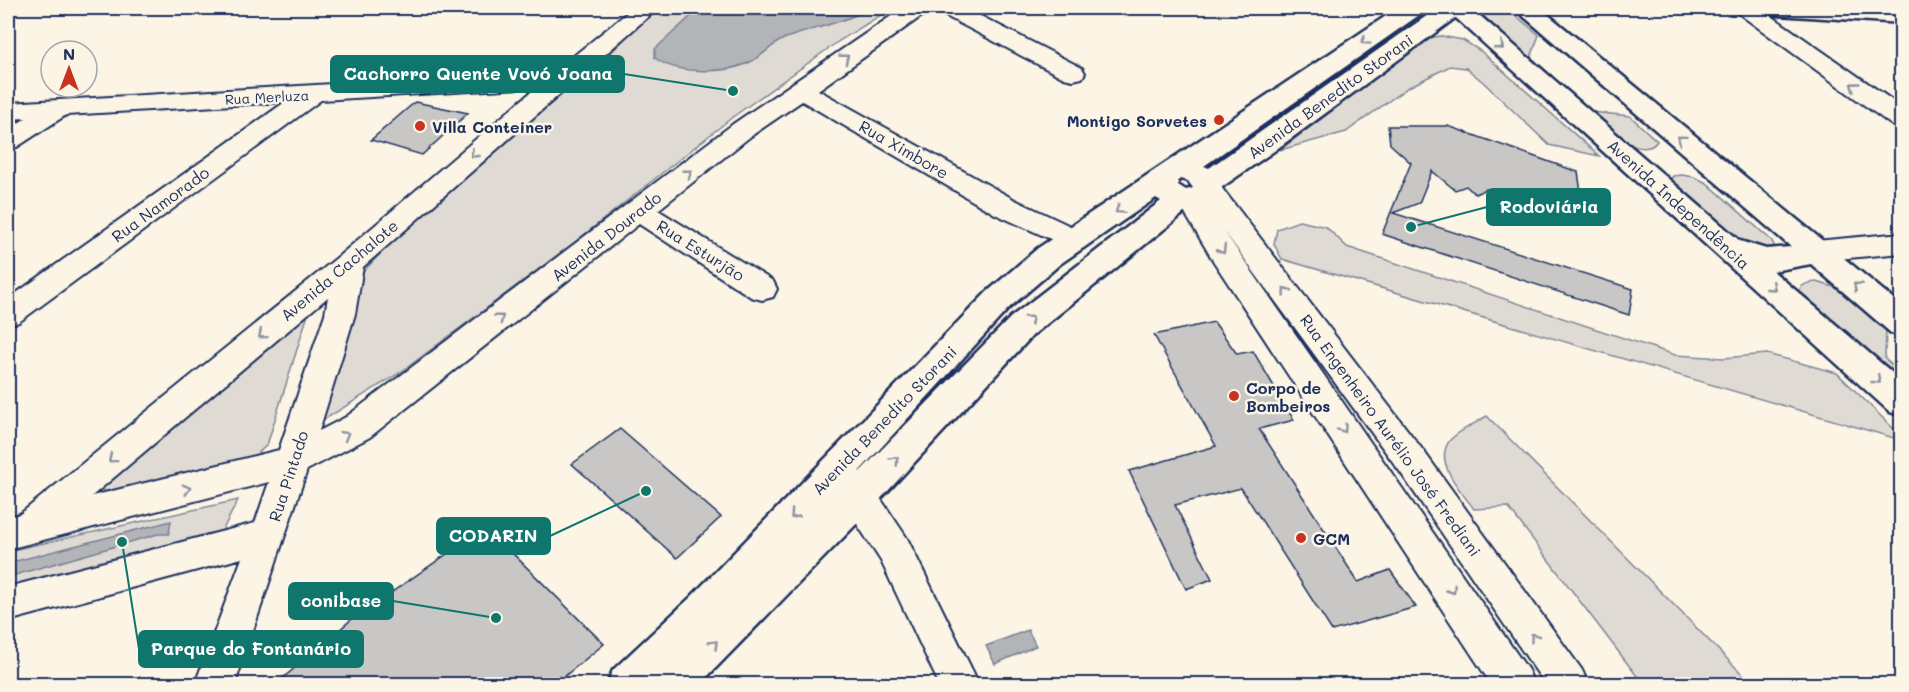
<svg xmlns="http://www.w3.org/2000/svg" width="1909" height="692" viewBox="0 0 1909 692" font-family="Mali,sans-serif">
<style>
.green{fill:#dfdbd4;stroke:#7d8599;stroke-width:1.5}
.water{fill:#b2b4b8;stroke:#767f94;stroke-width:1.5}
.building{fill:#c8c7c6;stroke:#1b2f5e;stroke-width:1.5}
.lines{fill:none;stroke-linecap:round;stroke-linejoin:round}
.minor-casing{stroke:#1b2f5e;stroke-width:4}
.secondary-casing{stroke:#1b2f5e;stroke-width:5}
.primary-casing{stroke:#1b2f5e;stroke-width:5}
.minor{fill:#fcf5e5;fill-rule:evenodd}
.secondary{fill:#fcf5e5;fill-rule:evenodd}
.primary{fill:#fcf5e5;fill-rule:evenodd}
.oneway{stroke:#8c92a2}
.poi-dot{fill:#c8321e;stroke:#fcf5e5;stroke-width:2}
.labels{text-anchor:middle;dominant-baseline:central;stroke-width:5;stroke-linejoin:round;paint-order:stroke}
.far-street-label{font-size:14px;fill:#1b2f5e;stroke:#fcf5e5}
.street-label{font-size:16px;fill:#1b2f5e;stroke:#fcf5e5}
.poi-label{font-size:16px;font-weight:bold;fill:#1b2f5e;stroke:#fcf5e5;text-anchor:start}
.leader{fill:none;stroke:#0f766e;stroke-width:2}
.callout-dot{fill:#0f766e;stroke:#fcf5e5;stroke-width:2}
.callout{fill:#0f766e;stroke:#0f766e;stroke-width:2}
.callout-label{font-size:18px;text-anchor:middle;font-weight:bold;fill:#fff}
</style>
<rect width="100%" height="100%" fill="#fcf5e5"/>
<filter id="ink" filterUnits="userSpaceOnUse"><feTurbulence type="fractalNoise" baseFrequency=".0167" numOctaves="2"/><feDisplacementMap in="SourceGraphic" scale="12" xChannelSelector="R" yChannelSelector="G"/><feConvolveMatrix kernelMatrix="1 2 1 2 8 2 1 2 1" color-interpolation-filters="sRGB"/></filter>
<g filter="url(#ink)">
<!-- green -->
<path class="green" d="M662,8h230l-53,33 -105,75 -163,129 -170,127 -79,49 15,-68 22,-77 63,-66 181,-149 29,-30z
M1477,8h30l32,27 -8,22 61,55 38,4 27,25c-7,11 -20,6 -31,3l-149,-130z
M1441,36l22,4 19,12 117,104 -50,-11 -66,-63 -17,-14 -16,-2 -43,22 -61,44 -66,18 149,-112z
M1682,175l12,2 13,6 65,58 3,7 -2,5 -23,-1 -80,-66v-6l3,-4z
M1299,221l27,6 21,20 328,108 49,3 43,-4 70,19 64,63v4l-619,-181 -8,-15 3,-15z
M1816,282l25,7 45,37 -1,33 16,14v19l-104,-93c2,-13 6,-16 19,-17z
M309,311l-42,134 -18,16 -143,36 -3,-10z
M1487,416l265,268h-109l-135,-177 -34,2c-12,-17 -43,-48 -23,-70 9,-9 25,-16 36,-23z
M238,500l-18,35 -212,54v-38z"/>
<!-- water -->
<path class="water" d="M700,8h172c-27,14 -58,20 -86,30 -13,5 -22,17 -34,23 -24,13 -75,14 -97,-3v-9z
M171,521l-2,13h-11l-150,43v-14z
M1028,630l8,16 -41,18 -9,-18z"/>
<!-- building -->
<path class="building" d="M415,102l53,11 -46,42 -51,-15z
M1388,126h60l130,46 4,27 -40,16 -19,-15 -8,3 -10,-9 -19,-5 -11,5 -9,-8 -11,4 -23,-19 -13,32 -26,10 240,76 -4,26 -247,-81 29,-71 -21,-19z
M1214,322l23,32 16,-3 41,69 -35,9 99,153 32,-12 26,37 -84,24 -91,-143 -66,17 37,74 -26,10 -57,-118 87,-25 -62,-111z
M620,429l101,88 -44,41 -105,-94z
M486,527l118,117 -49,40h-279l97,-83 3,2z"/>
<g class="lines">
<!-- minor casing -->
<g class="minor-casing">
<path id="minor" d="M633,8h25l-295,259 -8,47 -36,117 27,-14 387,-293 170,-116h26l-3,5 -108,77 197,110 70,33 4,7 -4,7 -10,3 -80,-36 -193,-113 -51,35 -93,74 115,71 4,8 -4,8 -11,3 -11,-3 -112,-73 -269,213 -63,33 -72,214h-40l47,-126 -234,63v-34l247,-64 14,-41 -261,67v-32l12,-3 319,-258 198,-169 -216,13 -302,222 -11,3v-26l277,-197 -219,13 -49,32 -9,2v-19l18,-12 -18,1v-16l547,-32zM328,297l-3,17 -46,136 -187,46z
M937,8h28l117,60 3,5 -3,5 -9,2 -9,-2 -124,-65z
M1735,8h25l142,99v21l-9,-2 -155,-113z
M1208,181l10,2 207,270 157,217 6,14h-43l-144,-211 -177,-242 304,439 6,14h-43l-277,-422 -37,-62 4,-7 14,-1 3,-9z
M1902,233v20l-86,8 -10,-3 -5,-7 5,-7 10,-3z
M843,461l12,5 19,23 33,49 72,146h-40l-58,-123 -55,-85 5,-10z"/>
</g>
<!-- secondary casing -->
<g class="secondary-casing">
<path id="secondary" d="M1398,8h27l-3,5 -218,153 5,2 229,-160h27l-3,5 -188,138 -52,36v3l-14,15 -19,4 -156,126 -160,172 -173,177h-93l6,-14 78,-73 296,-305 51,-44zM1180,179l8,2 5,7 -7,2 -8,-5v-4zM1156,198l5,3 -150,116 -167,171 165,-180 51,-44z
M1765,8l137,1v14l-125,-8 -9,-2z"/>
</g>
<!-- primary casing -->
<g class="primary-casing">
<path id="primary" d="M1445,8h26l269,233 26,8 25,-2 -277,-239h26l362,298v30l-11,-3 -80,-69 -38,7 129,110v35l-12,-4z"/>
</g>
<!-- minor -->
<use href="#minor" class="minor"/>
<!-- secondary -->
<use href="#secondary" class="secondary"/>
<!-- primary -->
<use href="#primary" class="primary"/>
</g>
<!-- one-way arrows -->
<defs><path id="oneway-chevron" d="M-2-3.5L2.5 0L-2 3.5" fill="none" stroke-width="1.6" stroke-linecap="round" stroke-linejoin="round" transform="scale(1.5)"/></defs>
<g class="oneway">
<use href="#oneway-chevron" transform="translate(1365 41) rotate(145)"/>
<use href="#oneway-chevron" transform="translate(1500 46) rotate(41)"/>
<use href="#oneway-chevron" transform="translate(845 58) rotate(-38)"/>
<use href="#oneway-chevron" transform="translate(1854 86) rotate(-144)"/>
<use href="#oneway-chevron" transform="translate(1681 139) rotate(-140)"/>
<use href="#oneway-chevron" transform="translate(474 154) rotate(139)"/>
<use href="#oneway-chevron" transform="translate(688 173) rotate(-38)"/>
<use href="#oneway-chevron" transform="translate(1119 210) rotate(145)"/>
<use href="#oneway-chevron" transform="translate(1222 250) rotate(58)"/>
<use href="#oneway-chevron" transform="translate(1857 286) rotate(-140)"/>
<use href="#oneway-chevron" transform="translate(1772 287) rotate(41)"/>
<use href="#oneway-chevron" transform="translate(1286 291) rotate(-127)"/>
<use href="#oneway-chevron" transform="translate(500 318) rotate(-38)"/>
<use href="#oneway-chevron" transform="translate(1030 319) rotate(-40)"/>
<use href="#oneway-chevron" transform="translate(262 335) rotate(140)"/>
<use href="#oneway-chevron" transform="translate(1877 380) rotate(41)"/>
<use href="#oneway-chevron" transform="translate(1343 429) rotate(56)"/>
<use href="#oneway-chevron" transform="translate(345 435) rotate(-30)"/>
<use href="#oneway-chevron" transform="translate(112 459) rotate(140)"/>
<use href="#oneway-chevron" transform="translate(895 460) rotate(-46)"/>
<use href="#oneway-chevron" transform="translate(187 489) rotate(-15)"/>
<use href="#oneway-chevron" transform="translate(794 515) rotate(133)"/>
<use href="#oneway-chevron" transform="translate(1452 590) rotate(56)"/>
<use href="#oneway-chevron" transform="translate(1534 637) rotate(-125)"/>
<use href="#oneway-chevron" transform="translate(714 644) rotate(-45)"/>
</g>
</g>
<!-- markers -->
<g class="poi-dot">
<circle cx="1219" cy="120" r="6"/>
<circle cx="420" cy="126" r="6"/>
<circle cx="1234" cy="396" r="6"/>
<circle cx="1301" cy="538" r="6"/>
</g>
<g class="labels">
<!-- far-street labels -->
<g class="far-street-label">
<text transform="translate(267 97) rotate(-3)">Rua Merluza</text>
</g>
<!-- street labels -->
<g class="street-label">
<text transform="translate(1330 96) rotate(-36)">Avenida Benedito Storani</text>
<text transform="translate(904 149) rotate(30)">Rua Ximbore</text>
<text transform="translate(160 204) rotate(-36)">Rua Namorado</text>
<text transform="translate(1679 204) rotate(42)">Avenida Independência</text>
<text transform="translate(606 236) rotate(-38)">Avenida Dourado</text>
<text transform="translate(701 250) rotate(32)">Rua Esturjão</text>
<text transform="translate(339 270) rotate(-40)">Avenida Cachalote</text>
<text transform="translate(884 420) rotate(-46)">Avenida Benedito Storani</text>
<text transform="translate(1391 435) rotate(54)">Rua Engenheiro Aurélio José Frediani</text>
<text transform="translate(288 476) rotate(-72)">Rua Pintado</text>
</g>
<!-- poi labels -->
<g class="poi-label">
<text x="1207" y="120" text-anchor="end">Montigo Sorvetes</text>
<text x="432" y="126">Villa Conteiner</text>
<text x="1246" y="387">Corpo de<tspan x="1246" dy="18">Bombeiros</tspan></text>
<text x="1313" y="538">GCM</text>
</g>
</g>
<!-- callouts -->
<path class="leader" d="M733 91L624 74M1411 227L1487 207M646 491L550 536M496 618L393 601M122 542L139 649"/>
<g class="callout-dot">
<circle cx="733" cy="91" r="6"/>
<circle cx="1411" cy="227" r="6"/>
<circle cx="646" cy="491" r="6"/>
<circle cx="496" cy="618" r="6"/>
<circle cx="122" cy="542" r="6"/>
</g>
<g class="callout">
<rect x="331" y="56" width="293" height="36" rx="6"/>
<rect x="1487" y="189" width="123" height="36" rx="6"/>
<rect x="437" y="518" width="113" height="36" rx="6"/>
<rect x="289" y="583" width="104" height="36" rx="6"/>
<rect x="139" y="631" width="224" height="36" rx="6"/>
</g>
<g class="callout-label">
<text x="478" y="80">Cachorro Quente Vovó Joana</text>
<text x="1549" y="213">Rodoviária</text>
<text x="493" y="542">CODARIN</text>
<text x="341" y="607">conibase</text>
<text x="251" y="655">Parque do Fontanário</text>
</g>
<!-- margin -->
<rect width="1909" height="692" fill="none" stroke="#fcf5e5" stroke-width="30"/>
<rect x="15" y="15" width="1879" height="662" fill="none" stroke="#1b2f5e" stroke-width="2" filter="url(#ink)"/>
<!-- north arrow -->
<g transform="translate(69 69)"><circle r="28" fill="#fcf5e5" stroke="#a2a6af" stroke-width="1.5"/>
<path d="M0-4.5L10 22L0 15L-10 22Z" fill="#c8321e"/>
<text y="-9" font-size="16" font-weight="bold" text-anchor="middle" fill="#1b2f5e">N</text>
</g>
</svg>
